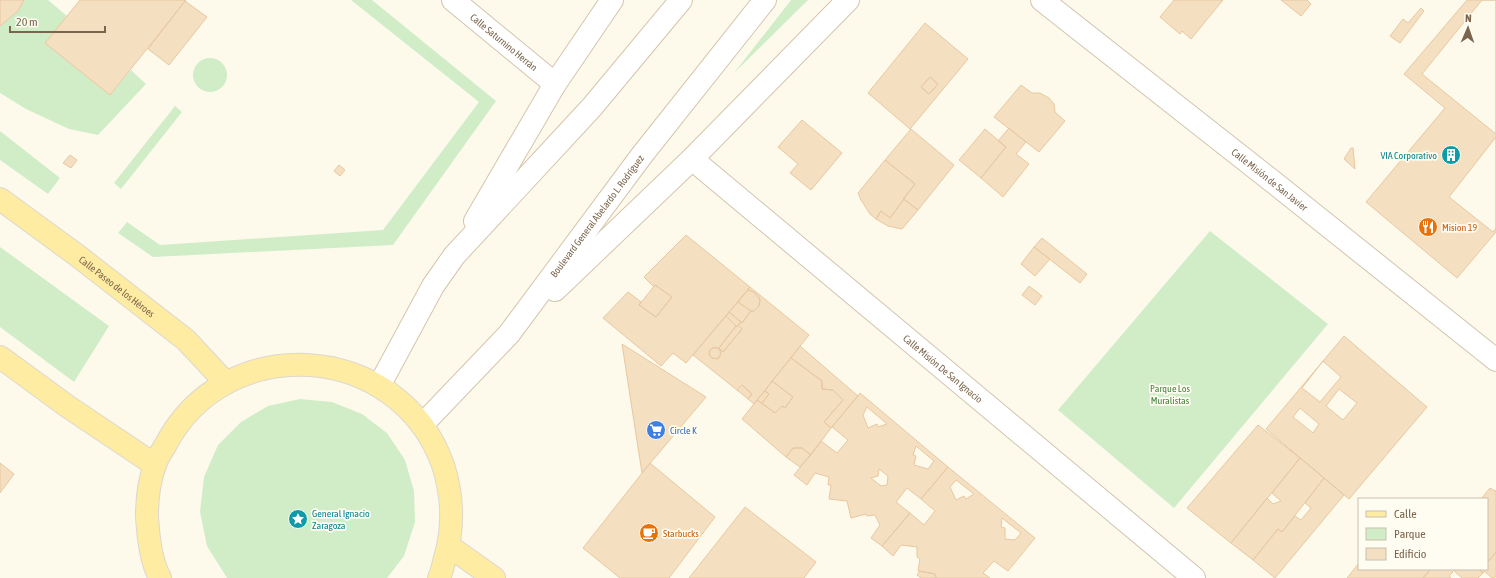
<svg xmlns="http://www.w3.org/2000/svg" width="1496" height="578" viewBox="0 0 1496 578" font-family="'Asap Condensed',sans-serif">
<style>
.green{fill:#d0edc8}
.building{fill:#f4dfc1;stroke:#e8c8a1;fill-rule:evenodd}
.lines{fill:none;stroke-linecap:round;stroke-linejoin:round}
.street-casing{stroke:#d2c4af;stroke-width:24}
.secondary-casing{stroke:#d5c5ad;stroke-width:24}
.primary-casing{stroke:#ddd7d0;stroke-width:24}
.street{stroke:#fff;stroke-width:22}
.secondary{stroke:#fff;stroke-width:22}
.primary{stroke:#fdeca2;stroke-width:22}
.labels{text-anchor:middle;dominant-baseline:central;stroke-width:3.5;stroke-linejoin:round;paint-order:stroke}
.street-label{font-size:10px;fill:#7b654c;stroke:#fffcf2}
.culture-label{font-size:10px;fill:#0d838f;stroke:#fffcf2;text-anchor:end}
.food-label{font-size:10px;fill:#c56008;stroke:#fffcf2;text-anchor:start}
.park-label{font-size:10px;fill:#4a8142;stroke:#fffcf2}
.shop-label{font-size:10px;fill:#366cbe;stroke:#fffcf2;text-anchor:start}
</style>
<rect width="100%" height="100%" fill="#fdfaeb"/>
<!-- green -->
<path class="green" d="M24,0h24l19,16 -21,27 64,52 21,-25 15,14 -48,51 -29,-6 -43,-20 -26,-16v-67l18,-15z
M351,0h21l124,101 -103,144 -240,12 -35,-24 9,-11 33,23 223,-15 96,-128z
M791,0h17l-74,73z
M193 75a17 17 0 1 1 34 0a17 17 0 1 1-34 0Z
M175,106l7,6 -61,77 -7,-6z
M0,131l60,47 -12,16 -48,-34z
M1210,231l118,93 -154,184 -116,-98z
M0,247l109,79 -35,56 -74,-55z
M300,399l32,3 30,12 25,19 18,27 9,31 1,31 -11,34 -17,22h-160l-20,-32 -7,-34 4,-35 14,-32 23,-23 27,-16z"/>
<!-- building -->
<path class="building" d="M0,0h24l-6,11 -18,15z
M80,0h106l-76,95 -65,-52z
M1174,0h49l-32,39 -9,-8 -2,3 -20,-17z
M1281,0h26l4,4 -10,12z
M1467,0h29v232l-39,46 -91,-76 79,-94 -41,-34z
M1482,0h14v134l-74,-60z
M185,1l22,16 -38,48 -21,-16z
M1421,8l3,3 -24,32 -10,-7 13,-17 5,4z
M925,23l43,36 -58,70 -42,-36zM930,77l8,7 -9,10 -8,-7z
M930,77l8,7 -9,10 -8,-7z
M1021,85l11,8h8l9,5 5,6 1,8 10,9 -26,31 -45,-35z
M802,120l40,33 -31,37 -21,-17 8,-9 -20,-17z
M1009,128l17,14 -10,12 13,10 -26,33 -22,-19 25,-31 -8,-6z
M911,129l43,36 -36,45 -15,-11 12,-15 -30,-24z
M985,129l21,18 -25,31 -22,-18z
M1496,137v91l-3,4 -44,-35z
M1351,148h2l2,21 -11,-10z
M70,155l7,5 -6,8 -8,-5z
M885,160l30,24 -25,34 -9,-7 -5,8 -6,-5 -9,-14 -3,-7z
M339,165l6,5 -5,6 -6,-5z
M904,199l14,11 -16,19 -14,-3 -12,-7 5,-8 9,7z
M686,235l64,52 -64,76 -13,-10 -12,13 -58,-48 25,-26 13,10 -2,3 17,12 16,-20 -17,-12 -1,2 -10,-10z
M1042,238l45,36 -7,9 -46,-36z
M1034,247l16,12 -15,17 -14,-12z
M655,285l17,12 -16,20 -17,-12z
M1029,286l13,10 -7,9 -13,-10z
M750,287l59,48 -55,69 -6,-5 4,-5 -10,-9 -5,5 -44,-35 33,-39 10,10 -17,22 4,4 19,-23 -4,-4 3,-3 1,1 9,-12h3l5,-5 1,-6 -1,-4 -5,-4 -6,-2zM712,348h6l3,3 -1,5 -2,3 -6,-1 -3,-3v-4z
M748,290l6,2 6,8 -1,6 -5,5h-3l-13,-9z
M738,302l13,9 -9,12 -13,-11z
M729,312l12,10 -4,5 -11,-11z
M738,325l4,4 -19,23 -4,-4 17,-22 1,1z
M1344,336l83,71 -78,92 -83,-70z
M622,344l84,53 -64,76z
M800,346l58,50 -27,32 -7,-6 19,-22 -10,-10 -11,-1v-8l-31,-23z
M709.5 353a5.5 5.5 0 1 1 11 0a5.5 5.5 0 1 1-11 0Z
M791,358l31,23v8l11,1 10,10 -19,22 7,6 -20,27 -9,-7h-9l-7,9 -44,-38 15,-19 18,13 7,-7 3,2 8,-11 -21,-16z
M1323,361l18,16 -21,25 -18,-14z
M772,381l21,16 -8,11 -3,-2 -7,7 -13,-10 7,-9 -4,-3z
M742,385l10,9 -4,5 -11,-9z
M1339,389l18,14 -14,17 -17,-14z
M765,391l4,3 -7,9 -5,-3z
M860,393l88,74 -27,32 -14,-11 -11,14 14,11 -28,33 -11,-8 9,-13 -5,-10 -8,1 -1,-2 -15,4 -4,-17 -18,-2 2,-14h-3l1,-8 -14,-4 -8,12 -13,-10 27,-34 16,12 11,-13 -16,-13zM867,407l20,17 -9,3 -1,-3 -9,4 -5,-13zM916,446l18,15 -6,8 -14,-4 2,-9 -3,-1zM879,469l9,7 -1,9 -6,1 -10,-8 7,-2z
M1300,408l19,16 -6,9 -20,-16z
M1258,425l42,33 -69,85 -44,-35z
M793,448h9l9,7 -11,12 -14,-10z
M1300,458l24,20 -42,54 -4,-3 -25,31 -22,-17 36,-45 6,6 8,-3 -9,-8z
M0,463l14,11 -14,19z
M650,463l65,54 -46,61h-49l-37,-30z
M948,467l87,71 -27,33 -14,-10 -11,12 7,5h-54l-1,-4 -17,-3 2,-12 -3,-2v-10l-16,-2 -8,11 -11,-10 28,-33 14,12 11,-14 -14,-12zM956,480l18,14 -8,5 -2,-3 -8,4 -6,-13zM1002,518l19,15 -6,7 -10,-1v-11l-4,-1z
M1324,478l20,17 -69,83 -22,-18 25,-31 4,3 13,-16 6,4 10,-12 -6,-5z
M1490,488l5,3 1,-1v62l-9,11v-64h-6z
M745,507l71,55 -12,16h-115z
M1496,552v24l-2,2h-2l-8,-7 -1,2 -5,-4h9v-6z
M1359,563v6h72l-8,9h-76z
M1431,569h19l3,3 -4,4 2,2h-28z
M1452,569h26l5,4 -5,5h-16z
M920,571l15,3 1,4h-15l-4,-3z"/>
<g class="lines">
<!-- street casing -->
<g class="street-casing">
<g id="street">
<path id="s1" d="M453,0l102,84"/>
<path id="s2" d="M1042,0l230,181 224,179"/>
<path id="s3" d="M692,159l502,419"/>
</g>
</g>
<!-- secondary casing -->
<g class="secondary-casing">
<g id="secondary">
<path d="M475,221l80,-137 57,-84"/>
<path d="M555,290l137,-131 156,-159"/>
<path d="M379,386l54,-100 21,-30 138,-149 89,-107"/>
<path id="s4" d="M422,425l87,-91 133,-179 123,-155"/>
</g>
</g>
<!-- primary casing -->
<g class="primary-casing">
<g id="primary">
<path id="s5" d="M0,199l78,57 108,84 40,43"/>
<path d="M0,357l67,49 88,59"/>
<path d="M449,546l45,32"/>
<path d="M160,578c-9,-16 -12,-44 -13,-62 0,-17 2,-35 8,-51 2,-7 6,-13 10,-19 60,-117 234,-105 278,19 10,31 11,62 2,93 -2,7 -3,14 -6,20"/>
</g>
</g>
<!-- street -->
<use href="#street" class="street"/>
<!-- secondary -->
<use href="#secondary" class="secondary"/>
<!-- primary -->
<use href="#primary" class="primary"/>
</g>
<!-- icons -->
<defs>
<g id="building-disc" transform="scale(1)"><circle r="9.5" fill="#0f9aa8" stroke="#fffcf2"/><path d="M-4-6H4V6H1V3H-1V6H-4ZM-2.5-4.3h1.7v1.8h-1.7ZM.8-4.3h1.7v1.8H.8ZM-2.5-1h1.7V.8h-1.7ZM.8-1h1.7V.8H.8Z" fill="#fff"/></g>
<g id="restaurant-disc" transform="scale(1)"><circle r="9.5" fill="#e8710a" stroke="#fffcf2"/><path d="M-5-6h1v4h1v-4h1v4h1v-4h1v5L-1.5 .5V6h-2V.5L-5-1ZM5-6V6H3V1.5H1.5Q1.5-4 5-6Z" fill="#fff"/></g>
<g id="supermarket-disc" transform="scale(1)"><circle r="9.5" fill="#3f7fe0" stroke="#fffcf2"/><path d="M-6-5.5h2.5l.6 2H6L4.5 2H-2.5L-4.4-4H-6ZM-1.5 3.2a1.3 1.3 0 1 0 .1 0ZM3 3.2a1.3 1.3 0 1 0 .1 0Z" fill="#fff"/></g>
<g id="sight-disc" transform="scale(1)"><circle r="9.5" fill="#0f9aa8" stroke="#fffcf2"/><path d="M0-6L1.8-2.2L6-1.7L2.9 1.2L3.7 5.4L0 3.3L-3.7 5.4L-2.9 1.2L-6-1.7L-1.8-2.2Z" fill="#fff"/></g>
<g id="cafe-disc" transform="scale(1)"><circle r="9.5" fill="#e8710a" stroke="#fffcf2"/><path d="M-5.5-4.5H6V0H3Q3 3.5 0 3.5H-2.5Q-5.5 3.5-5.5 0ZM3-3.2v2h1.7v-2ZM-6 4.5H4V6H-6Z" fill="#fff"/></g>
</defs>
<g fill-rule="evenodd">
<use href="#building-disc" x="1451" y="155"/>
<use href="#restaurant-disc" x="1428" y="227"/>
<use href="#supermarket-disc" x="656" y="430"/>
<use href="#sight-disc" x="298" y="519"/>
<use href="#cafe-disc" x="649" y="533"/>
</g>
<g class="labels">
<!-- street labels -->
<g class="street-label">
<text stroke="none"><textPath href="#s1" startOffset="66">Calle Saturnino Herrán</textPath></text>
<text stroke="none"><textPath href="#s2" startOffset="290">Calle Misión de San Javier</textPath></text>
<text stroke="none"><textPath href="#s4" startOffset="273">Boulevard General Abelardo L. Rodríguez</textPath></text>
<text stroke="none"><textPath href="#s5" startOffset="146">Calle Paseo de los Héroes</textPath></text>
<text stroke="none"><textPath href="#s3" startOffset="327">Calle Misión De San Ignacio</textPath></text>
</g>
<!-- culture labels -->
<g class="culture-label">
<text x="1437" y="155">VIA Corporativo</text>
<text x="312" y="513" text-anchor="start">General Ignacio<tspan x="312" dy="12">Zaragoza</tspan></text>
</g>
<!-- food labels -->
<g class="food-label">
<text x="1442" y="227">Mision 19</text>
<text x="663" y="533">Starbucks</text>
</g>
<!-- park labels -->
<g class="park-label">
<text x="1170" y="388">Parque Los<tspan x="1170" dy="12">Muralistas</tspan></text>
</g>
<!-- shop labels -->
<g class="shop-label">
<text x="670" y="430">Circle K</text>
</g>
</g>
<!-- legend -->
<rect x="1358" y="498" width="130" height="72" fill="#fffcf2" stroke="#cac0b0"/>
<rect x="1366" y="511" width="20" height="6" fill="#fdeca2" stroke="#cac0b0"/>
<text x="1394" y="518" font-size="12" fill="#7b654c">Calle</text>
<rect x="1366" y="528" width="20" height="12" fill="#d0edc8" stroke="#cac0b0"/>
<text x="1394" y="538" font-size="12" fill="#7b654c">Parque</text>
<rect x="1366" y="548" width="20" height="12" fill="#f4dfc1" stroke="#cac0b0"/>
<text x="1394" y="558" font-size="12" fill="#7b654c">Edificio</text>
<!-- north arrow -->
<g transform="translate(1468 28) rotate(2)" stroke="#fffcf2" stroke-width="3" paint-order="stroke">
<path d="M0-3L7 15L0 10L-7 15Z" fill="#7b654c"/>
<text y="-6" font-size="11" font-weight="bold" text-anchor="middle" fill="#7b654c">N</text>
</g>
<!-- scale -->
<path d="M10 26v6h95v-6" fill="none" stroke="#7b654c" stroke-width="2"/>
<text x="16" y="26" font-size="12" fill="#7b654c" stroke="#fffcf2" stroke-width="3" paint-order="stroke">20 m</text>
</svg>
